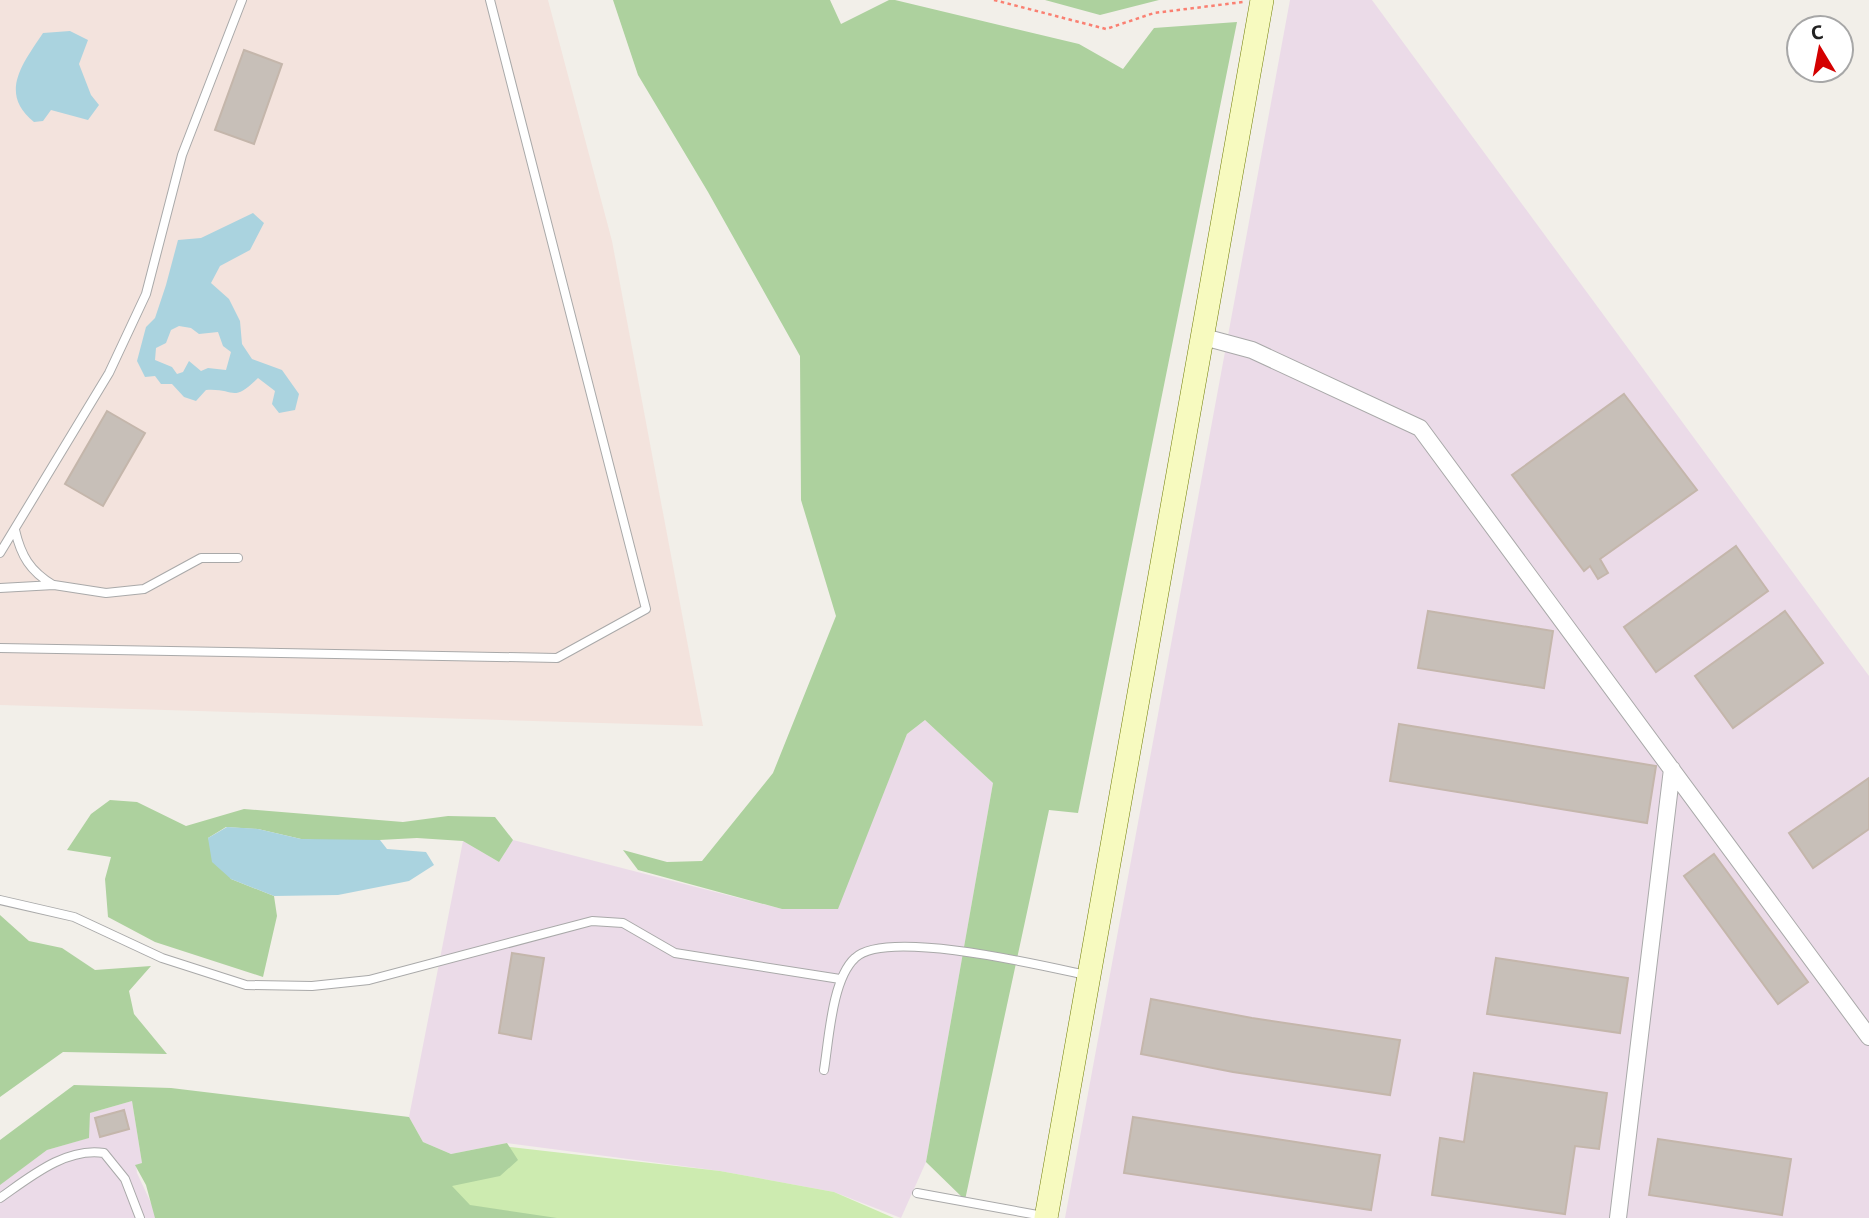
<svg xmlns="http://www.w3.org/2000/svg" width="1869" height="1218" viewBox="0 0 1869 1218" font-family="'Noto Sans',sans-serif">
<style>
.industrial{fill:#ebdbe8}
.military{fill:#f3e3dd}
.grass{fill:#cdebb0}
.forest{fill:#add19e}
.water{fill:#aad3df;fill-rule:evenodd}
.building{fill:#c7bfb8;stroke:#c4b6ab;stroke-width:2}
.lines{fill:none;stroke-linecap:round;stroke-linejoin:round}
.service-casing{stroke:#a9a9a9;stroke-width:10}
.minor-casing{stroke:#a9a9a9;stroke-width:18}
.secondary-casing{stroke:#707d05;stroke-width:24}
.path{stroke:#fa8072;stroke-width:2.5;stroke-dasharray:3.5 3.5;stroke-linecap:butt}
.service{stroke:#fff;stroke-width:8}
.minor{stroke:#fff;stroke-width:16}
.secondary{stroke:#f7fabf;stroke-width:23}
</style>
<rect width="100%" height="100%" fill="#f2efe9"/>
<!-- industrial -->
<path class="industrial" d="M1290,0h82l497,676v542h-804z
M925,720l68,63 -67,379 -25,56 -67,-26 -114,-21 -213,-28 -56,11 -28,-12 -14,-25 54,-276 36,21 14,-22 269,69h55l70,-175z
M132,1101l10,62 -6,2 1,8 21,45h-158v-34l47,-34 41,-12 2,-25z"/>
<!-- military -->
<path class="military" d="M0,0h548l64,241 91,485 -703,-21z"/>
<!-- grass -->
<path class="grass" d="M501,1146l219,25 114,21 60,26h-352l-76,-11 -24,-19z"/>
<!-- forest -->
<path class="forest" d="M613,0h217l11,24 48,-24h6l184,44 44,25 31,-41 83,-6 -159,791 -29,-3 -84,390 -39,-38 67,-379 -68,-63 -18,14 -69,175h-56l-144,-39 -15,-20 44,12 35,-1 71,-88 63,-157 -35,-116 -1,-144 -92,-164 -70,-117z
M1045,0h114l-59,15z
M110,800l27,2 49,24 58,-17 159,13 45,-6 47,1 18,23 -14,22 -36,-21 -46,-3 -76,4 -40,-3 -43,-10 -32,-2 -18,11 23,41 43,17 3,20 -14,61 -108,-35 -47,-25 -3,-38 6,-22 -44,-7 24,-36z
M0,915l29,26 33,7 33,22 56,-4 -22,25 5,23 33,40 -104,-2 -63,45z
M74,1085l97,3 238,29 14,25 28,12 56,-11 11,17 -18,16 -48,10 18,19 87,13h-402l-9,-33 -11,-20 7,-2 -10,-62 -42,12 -1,25 -42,12 -47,35v-45z"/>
<!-- water -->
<path class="water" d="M70,31l18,9 -9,24 12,31 8,10 -11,15 -37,-10 -8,11 -9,1c-34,-28 -14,-55 9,-89z
M253,213l11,10 -14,27 -30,16 -9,17 18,16 11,22 2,23 10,15 30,11 17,24 -4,16 -16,3 -7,-9 3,-13 -17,-13c-27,26 -22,10 -52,12l-10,11 -12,-4 -12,-13h-11l-6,-8 -10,1 -8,-16 9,-34 9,-9 11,-33 12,-45 23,-2zM179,326l12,2 8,6 19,-2 5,14 8,6 -5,18 -18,-2 -7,3 -12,-10 -6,11 -6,2 -5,-7 -17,-7 1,-12 10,-5 5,-13z
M227,827l31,2 43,10 79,1 7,9 39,3 8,13 -25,16 -71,14 -64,1 -43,-17 -19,-17 -4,-24z"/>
<!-- building -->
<path class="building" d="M244,50l38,14 -28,80 -39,-14z
M1624,394l73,96 -97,69 8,14 -10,6 -8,-13 -6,5 -72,-96z
M107,411l38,22 -42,73 -38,-22z
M1736,546l32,45 -112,81 -32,-45z
M1428,611l125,20 -9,57 -126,-20z
M1785,611l38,52 -90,65 -38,-52z
M1399,724l257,42 -9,57 -257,-42z
M1869,778v51l-56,39 -24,-35z
M1714,854l94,128 -30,22 -94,-128z
M512,953l32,5 -13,81 -32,-6z
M1496,958l132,20 -8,55 -133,-19z
M1151,999l101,19 148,22 -10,55 -157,-23 -92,-18z
M1474,1073l133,20 -8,56 -24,-3 -10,68 -133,-19 8,-57 24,4z
M124,1110l5,19 -29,8 -5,-19z
M1133,1117l247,38 -9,55 -247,-37z
M1658,1139l133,20 -9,56 -133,-20z"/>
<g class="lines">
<!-- service casing -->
<g class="service-casing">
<path id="service" d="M15,530c6,26 15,41 38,55
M0,553l109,-180 37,-79 36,-139 60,-155
M0,588l54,-3 52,8 38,-4 57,-31h37
M0,648l557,10 89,-49 -156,-609
M0,900l74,17 88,41 84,27 66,1 57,-6 223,-59 31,2 52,30 165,26
M824,1070c5,-31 8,-91 31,-112 31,-30 189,8 231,17
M917,1193l126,23
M0,1198c30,-21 66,-51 104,-45l21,26 15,39"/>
</g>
<!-- minor casing -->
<g class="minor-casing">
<path id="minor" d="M1200,336l52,14 168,78 449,609
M1618,1218l54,-449"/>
</g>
<!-- secondary casing -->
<g class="secondary-casing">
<path id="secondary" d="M1046,1218l216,-1218"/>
</g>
<!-- path -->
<path class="path" d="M994,0l112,29 48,-16 89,-11"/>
<!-- service -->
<use href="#service" class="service"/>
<!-- minor -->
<use href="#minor" class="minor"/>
<!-- secondary -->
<use href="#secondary" class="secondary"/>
</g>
<!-- north arrow -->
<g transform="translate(1820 49) rotate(350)"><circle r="33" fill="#ffffff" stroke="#a7a7a7" stroke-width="2"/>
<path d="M0-5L12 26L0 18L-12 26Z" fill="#d40000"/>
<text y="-10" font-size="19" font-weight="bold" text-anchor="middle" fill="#222222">С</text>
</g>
</svg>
